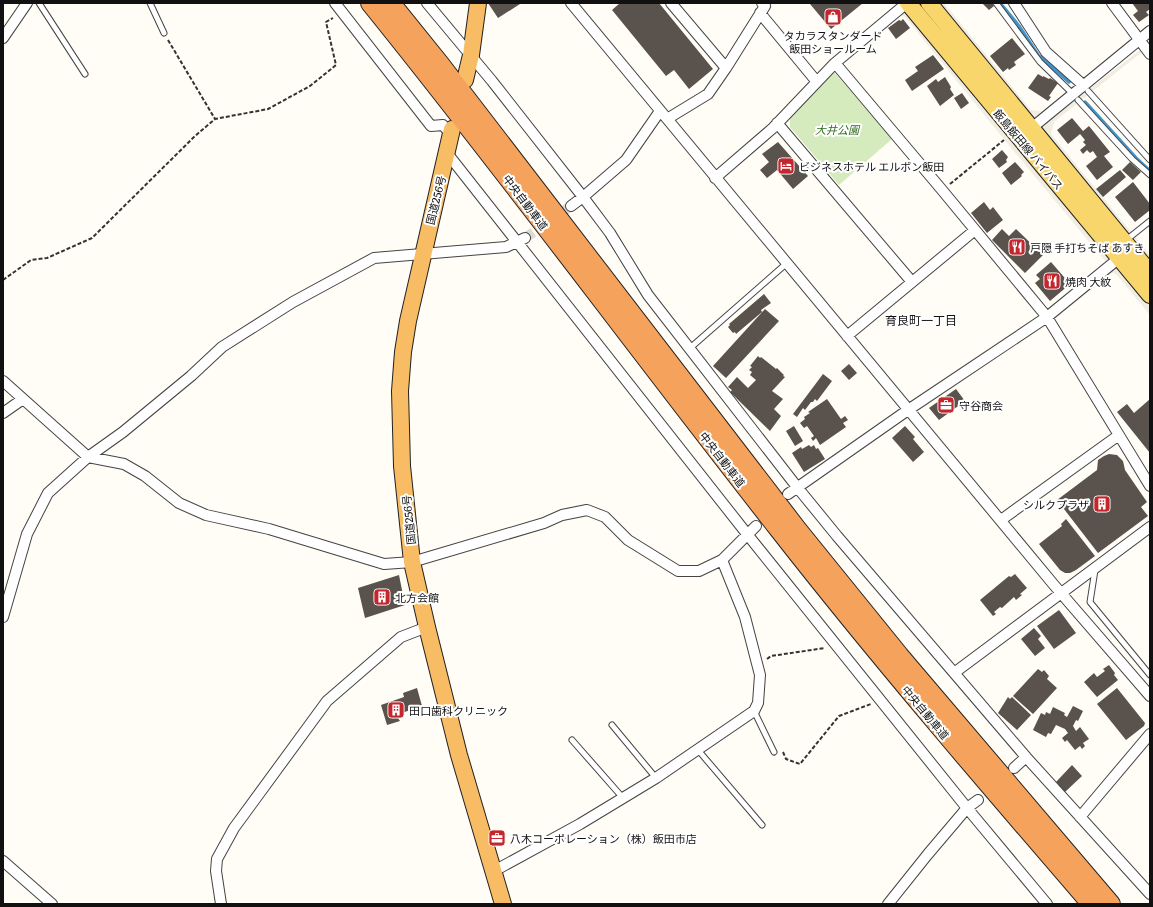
<svg xmlns="http://www.w3.org/2000/svg" width="1153" height="907" viewBox="0 0 1153 907" font-family="Literata,'Noto Sans JP',serif">
<style>
.green{fill:#d5ebbd}
.plaza{fill:#f1ede2}
.lines{fill:none;stroke-linecap:round;stroke-linejoin:round}
.stream{stroke:#3f96cf;stroke-width:3.5}
.building{fill:#5a524d}
.minor-tunnel{stroke:#dbdad3;stroke-width:10;stroke-dasharray:10 5;stroke-linecap:butt}
.service-casing{stroke:#444;stroke-width:7}
.minor-casing{stroke:#444;stroke-width:12}
.primary-casing{stroke:#222;stroke-width:18}
.trunk-casing{stroke:#222;stroke-width:18}
.motorway-casing{stroke:#222;stroke-width:20}
.path{stroke:#333;stroke-width:2;stroke-dasharray:4 2;stroke-linecap:butt}
.service{stroke:#fff;stroke-width:5}
.minor{stroke:#fff;stroke-width:10}
.primary{stroke:#f9d66b;stroke-width:16}
.trunk{stroke:#f7bc64;stroke-width:16}
.motorway{stroke:#f5a25d;stroke-width:18}
.labels{text-anchor:middle;dominant-baseline:central;stroke-width:4;stroke-linejoin:round;paint-order:stroke}
.poi-label{font-size:11px;fill:#111;stroke:#fff;text-anchor:start}
.park-label{font-size:11px;font-style:italic;fill:#2f6b1f;stroke:#fff}
.street-label{font-size:11px;fill:#111;stroke:#fff}
.neighbourhood-label{font-size:12px;fill:#111;stroke:#fff}
</style>
<rect width="100%" height="100%" fill="#fffdf5"/>
<!-- green -->
<path class="green" d="M832,73h3l57,66 -53,46 -49,-58v-10z"/>
<!-- plaza -->
<path class="plaza" d="M937,3h7l87,107 10,1 -2,3 -5,4 -6,-2z
M906,10l202,245v4l-3,4v-2l-98,-118 -102,-126 -4,-2z
M1140,50l2,2 -88,70 -3,12 99,121v10l-108,-135 1,-5 5,-4z
M1120,268l30,37v10l-33,-40 -6,-3 5,-3z"/>
<g class="lines">
<!-- stream -->
<path class="stream" d="M1000,3l19,23 19,29 31,27
M1085,102l51,56 14,13"/>
</g>
<!-- building -->
<path class="building" d="M488,3h31l1,1 -22,14z
M620,3h39l54,66 -24,20 -15,-19 -8,6 -54,-66z
M811,3h52l-32,26 -21,-25z
M982,3h10l2,3 -5,4z
M1132,3h18v6l-4,3 3,3 -10,7 -6,-7 5,-4z
M903,19l7,9 -14,11 -8,-11 11,-8 2,1z
M1012,38l13,16 -11,8 2,3 -7,5 -1,-2 -5,4 -13,-16z
M933,55l11,14 -32,22 -7,-11 13,-9 -3,-4z
M1038,74l5,3v-1l6,3 1,-1 8,5 -9,13 2,1 -3,4 -20,-13z
M945,77l6,10 -1,2 4,6 -14,11 -13,-20 9,-7 2,3z
M962,93l7,10 -8,6 -7,-11z
M1072,118l11,13 6,-5 21,26 -6,4 9,11 -16,13 -11,-14 11,-9 -4,-6 -3,2 -3,-3 -4,4 -3,-4 6,-5 -3,-3 2,-2 -5,-6 -12,10 -11,-14z
M778,142l30,34 -15,13 -16,-19 -10,8 -7,-8 9,-8 -7,-8z
M1002,150l6,7 -2,3 1,2 -8,6 -7,-9z
M1015,162l9,10 -3,3 1,1 -11,9 -9,-12z
M1130,162l11,10 -8,8 -11,-10z
M1120,170l6,7 -23,20 -7,-8z
M1133,182l17,22v6l-15,12 -20,-25z
M984,202l6,8 3,-3 10,13 -16,13 -16,-20z
M1002,229l7,7 7,-7 27,26 -18,18 -33,-33z
M1051,262l19,22 -20,17 -15,-18 5,-4 -4,-4z
M764,294l7,9 -10,7 1,2 -26,22 -1,-2 -2,1 -5,-6 2,-2 -1,-1z
M765,309l14,12 -53,57 -13,-12z
M758,356l2,2 1,-1 15,12 1,-1 7,7 -1,1 2,1 -13,14 11,8 -9,10 7,7 -11,15 -40,-39 2,-2 -4,-3 9,-10 11,11 8,-8 -6,-5 2,-3 -3,-2 3,-3 -2,-1z
M849,364l8,9 -8,7 -8,-9z
M823,374l9,7 -15,20 -2,-2 -2,3h-2l-6,8 -2,-2 -6,9 -4,-3z
M956,389l9,12 -26,19 -10,-12z
M827,399l14,20 4,-3 3,4 -5,3 3,4 -26,18 -4,-7 -3,3 -2,-3 3,-2 -7,-10 -3,2 -4,-5 5,-4 -1,-2 6,-4 -2,-1z
M1150,399v54l-33,-41 10,-8 7,9z
M794,426l9,15 -8,5 -9,-15z
M905,426l10,11 -2,2 11,13 -11,10 -21,-24z
M809,445l2,2 3,-2 2,4 2,-1 7,11 -21,13 -12,-19 9,-6 1,2z
M1109,454l8,1 6,6 2,9 22,32 -6,5 7,9 -50,37 -41,-53 40,-30 1,-10 6,-4z
M1066,519l29,37 -19,14 -6,3h-5l-5,-3 -21,-26 23,-18 -1,-2z
M1015,574l12,14 -7,6 2,1 -6,5 -2,-3 -12,11 -2,-1 -6,5 2,2 -3,2 -13,-16 29,-24 2,1z
M399,575l6,30 -40,13 -7,-30z
M1059,610l17,23 -22,16 -17,-23z
M1034,628l7,8 -3,3 7,9 -10,8 -14,-17z
M1109,665l6,8 -1,2 4,5 -21,17 -13,-15 10,-9 3,4 8,-6 -2,-2z
M1038,669l4,3 2,-2 5,6 -2,3 10,9 -24,26 -20,-18z
M417,688l5,18 -26,9 4,6 -13,4 -6,-20 23,-8 -1,-4z
M1117,688l28,35 -1,3 -18,14 -29,-36z
M1008,697l2,2 2,-2 19,18 -14,15 -19,-17z
M1073,706l10,5 -5,10 -2,-1 -3,6 3,5 4,-4 9,12 -6,4 2,3 -3,3 -2,-3 -5,4 -8,-10 -2,2 -3,-4 6,-5 -3,-4 -9,-4 -5,9 -3,-1 -2,4 -13,-7 8,-17 4,2 1,-3 4,2 3,-7 12,6 -1,2 3,2z
M1072,765l10,11 -17,16 -9,-10z"/>
<g class="lines">
<!-- minor-tunnel -->
<path class="minor-tunnel" d="M525,238l46,-32"/>
<!-- service casing -->
<g class="service-casing">
<path id="service" d="M39,3l46,71
M150,3l14,30
M996,3l44,59 32,31
M1088,91l62,69
M1078,100l54,59 18,16
M1130,237l20,-16
M689,349l98,-86
M1095,570l-5,32 60,73
M754,711l20,41
M612,725l44,53
M572,740l51,58
M698,750l64,75"/>
</g>
<!-- minor casing -->
<g class="minor-casing">
<path id="minor" d="M335,3l96,123 12,-1 8,10
M427,3l65,78 91,116 27,36 38,62 149,192 40,49 189,221 124,137
M571,3l483,582 96,111
M671,3l55,65
M1014,3l32,49 37,33
M1112,3l38,51
M760,13l57,69
M3,38l24,-35
M835,63l107,127 105,127 103,169
M667,119l41,-25 18,-26 39,-62 -3,-3
M777,123l135,159
M1028,131l122,-100
M447,153l300,381 220,274 80,96
M715,178l58,-50 62,-65 72,-60
M571,206l12,-9 43,-37 34,-49
M847,336l128,-106
M3,381l85,76 36,7 21,12 34,27 27,12 63,14 115,35 28,-2 132,-39 18,-8 25,-5 18,7 23,23 50,31h21l23,-11 34,-34
M3,413l20,-14
M788,494l120,-84 139,-93 76,-62
M1001,520l118,-85
M3,617l24,-83 21,-41 40,-36 35,-25 68,-56 31,-29 71,-45 81,-44 132,-11 19,-9
M954,673l196,-146
M1014,768l12,-11
M1080,817l70,-83
M3,861l49,43
M494,871l86,-47 76,-46 98,-67 4,-8 2,-28 -15,-58 -23,-57
M221,904l-5,-33 1,-12 17,-31 93,-127 74,-64 26,-10
M888,904l40,-50 39,-46 11,-8"/>
</g>
<!-- primary casing -->
<g class="primary-casing">
<path id="primary" d="M908,3l242,292
M929,3l221,270"/>
</g>
<!-- trunk casing -->
<g class="trunk-casing">
<path id="trunk" d="M465,80l6,-25 7,-52
M452,129l-44,192 -5,31 -3,39 2,75 10,96 15,65 32,128 44,149"/>
</g>
<!-- motorway casing -->
<g class="motorway-casing">
<path id="motorway" d="M370,3c140,173 271,352 409,527 100,128 206,251 312,374
M391,3l50,62 357,465 102,126 211,248"/>
</g>
<!-- path -->
<path class="path" d="M168,40l47,79
M950,184l54,-44
M3,280l28,-20 16,-2 45,-20 103,-102 20,-17 53,-10 42,-23 26,-21 -10,-43 7,-4
M767,659l4,-3 54,-8
M783,752l3,7 14,5 39,-48 32,-12"/>
<!-- service -->
<use href="#service" class="service"/>
<!-- minor -->
<use href="#minor" class="minor"/>
<!-- primary -->
<use href="#primary" class="primary"/>
<!-- trunk -->
<use href="#trunk" class="trunk"/>
<!-- motorway -->
<use href="#motorway" class="motorway"/>
</g>
<!-- icons -->
<defs>
<g id="shop-square" transform="scale(0.9)"><rect x="-9" y="-9" width="18" height="18" rx="4" fill="#c4262e" stroke="#fff"/><path d="M-5-2.5h2.3a2.7 3.5 0 0 1 5.4 0H5L5.5 6h-11ZM-1.5-2.5h3a1.5 2.3 0 0 0-3 0Z" fill="#fff"/></g>
<g id="hotel-square" transform="scale(0.9)"><rect x="-9" y="-9" width="18" height="18" rx="4" fill="#c4262e" stroke="#fff"/><path d="M-6-4.5h1.5V1H6V5H4.5V3h-9V5H-6ZM-4 0a1.8 1.8 0 1 1 3.6 0ZM.5 0V-2.5h3Q6-2.5 6 0Z" fill="#fff"/></g>
<g id="restaurant-square" transform="scale(0.9)"><rect x="-9" y="-9" width="18" height="18" rx="4" fill="#c4262e" stroke="#fff"/><path d="M-5-6h1v4h1v-4h1v4h1v-4h1v5L-1.5 .5V6h-2V.5L-5-1ZM5-6V6H3V1.5H1.5Q1.5-4 5-6Z" fill="#fff"/></g>
<g id="office-square" transform="scale(0.9)"><rect x="-9" y="-9" width="18" height="18" rx="4" fill="#c4262e" stroke="#fff"/><path d="M-6-3h4V-5.5h4V-3h4V5H-6ZM-1-4.5V-3h2v-1.5ZM-6 0V1H6V0Z" fill="#fff"/></g>
<g id="building-square" transform="scale(0.9)"><rect x="-9" y="-9" width="18" height="18" rx="4" fill="#c4262e" stroke="#fff"/><path d="M-4-6H4V6H1V3H-1V6H-4ZM-2.5-4.3h1.7v1.8h-1.7ZM.8-4.3h1.7v1.8H.8ZM-2.5-1h1.7V.8h-1.7ZM.8-1h1.7V.8H.8Z" fill="#fff"/></g>
</defs>
<g fill-rule="evenodd">
<use href="#shop-square" x="833" y="17"/>
<use href="#hotel-square" x="786" y="166"/>
<use href="#restaurant-square" x="1017" y="247"/>
<use href="#restaurant-square" x="1052" y="281"/>
<use href="#office-square" x="946" y="405"/>
<use href="#building-square" x="1102" y="504"/>
<use href="#building-square" x="382" y="597"/>
<use href="#building-square" x="396" y="710"/>
<use href="#office-square" x="497" y="838"/>
</g>
<g class="labels">
<!-- poi labels -->
<g class="poi-label">
<text x="833" y="35" text-anchor="middle">タカラスタンダード<tspan x="833" dy="13">飯田ショールーム</tspan></text>
<text x="799" y="166">ビジネスホテル エルボン飯田</text>
<text x="1030" y="247">戸隠 手打ちそば あすき</text>
<text x="1065" y="281">焼肉 大紋</text>
<text x="959" y="405">守谷商会</text>
<text x="1089" y="504" text-anchor="end">シルクプラザ</text>
<text x="395" y="597">北方会館</text>
<text x="409" y="710">田口歯科クリニック</text>
<text x="510" y="838">八木コーポレーション（株）飯田市店</text>
</g>
<!-- park labels -->
<g class="park-label">
<text x="837" y="129">大井公園</text>
</g>
<!-- street labels -->
<g class="street-label">
<text transform="translate(1029 149) rotate(50)">飯島飯田線 バイパス</text>
<text transform="translate(435 200) rotate(-76)">国道256号</text>
<text transform="translate(526 202) rotate(53)">中央自動車道</text>
<text transform="translate(723 459) rotate(52)">中央自動車道</text>
<text transform="translate(408 520) rotate(-96)">国道256号</text>
<text transform="translate(926 712) rotate(50)">中央自動車道</text>
</g>
<!-- neighbourhood labels -->
<g class="neighbourhood-label">
<text x="921" y="320">育良町一丁目</text>
</g>
</g>
<!-- border -->
<rect width="1153" height="907" fill="none" stroke="#111111" stroke-width="8"/>
</svg>
